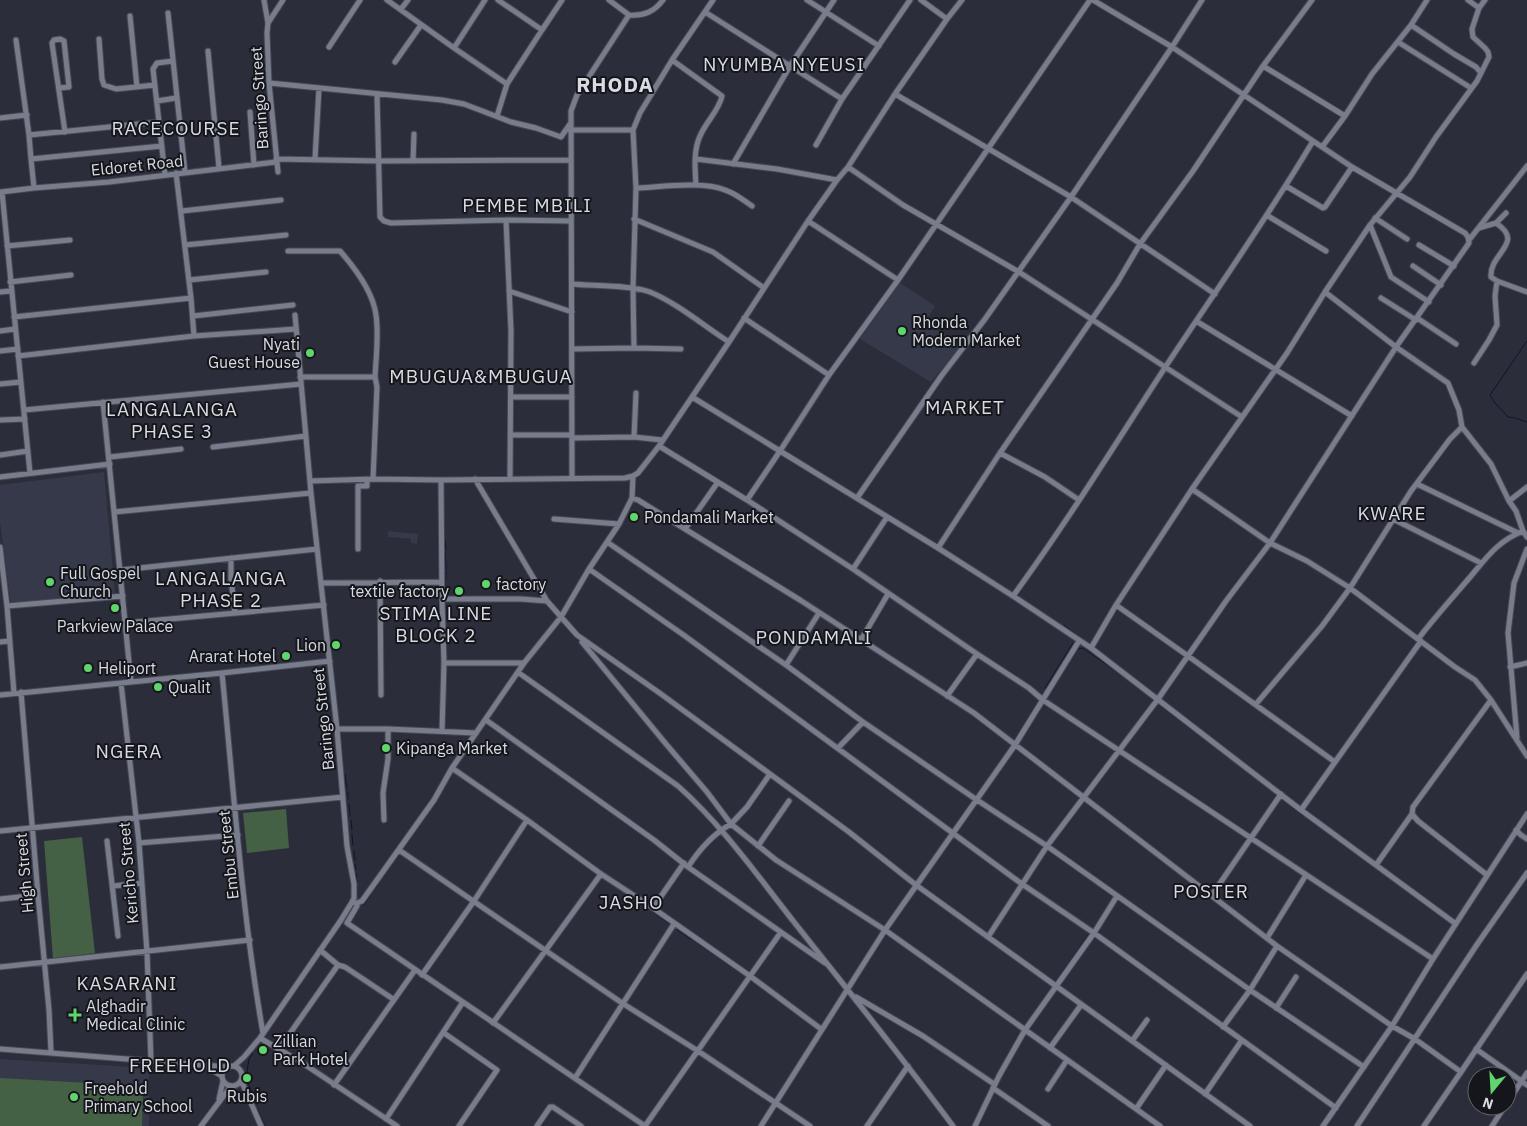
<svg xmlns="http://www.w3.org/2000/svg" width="1527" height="1126" viewBox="0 0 1527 1126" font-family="'IBM Plex Sans',sans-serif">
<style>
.built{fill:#36394a}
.green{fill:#446045}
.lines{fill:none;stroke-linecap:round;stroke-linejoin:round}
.stream{stroke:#111331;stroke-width:1}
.minor-casing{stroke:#464853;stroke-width:7}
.minor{stroke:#797c8b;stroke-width:5}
.poi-dot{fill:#5fd56b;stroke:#15161b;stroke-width:2}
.labels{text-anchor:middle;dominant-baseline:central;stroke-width:4;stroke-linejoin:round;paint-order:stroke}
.street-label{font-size:16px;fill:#d9dbe3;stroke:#15161b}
.poi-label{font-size:16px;fill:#d9dbe3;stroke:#15161b;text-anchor:start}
.quarter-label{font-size:19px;letter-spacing:1px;fill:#d9dbe3;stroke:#15161b}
.district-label{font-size:21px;font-weight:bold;letter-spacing:1px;fill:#d9dbe3;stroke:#15161b}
</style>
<rect width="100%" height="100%" fill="#2b2d3a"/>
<!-- built -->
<path class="built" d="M900,283l35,23 -10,17 36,22 -30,37 -71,-43z
M104,472l11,121 -104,11 -11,-82v-37z
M388,531l30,3 -1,10 -6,-1v-4l-23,-2z
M0,1059l149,9v58h-149z"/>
<!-- green -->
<path class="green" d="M286,809l3,39 -42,5 -4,-40z
M82,837l13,116 -42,6 -9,-118z
M0,1078l143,8 -1,40h-142z"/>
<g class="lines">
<!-- stream -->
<path class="stream" d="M282,6l5,-6
M1527,341l-37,54 5,8 13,14 7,1 12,4
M445,541l1,8
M445,551l1,13
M446,570v-4
M439,584l-1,53c6,16 3,49 2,67
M445,596l1,-24
M445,605l1,41
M1064,625l22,17
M1074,654l4,-5 5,-1 47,33
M1127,673l11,8
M1133,683l22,18
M1045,688l28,-45
M1147,688l11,8
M1158,704l37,28
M445,706l1,-35
M1189,720l14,11
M345,774l2,15
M348,792v7
M334,800h6
M1285,801l18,15
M349,804l1,12
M351,820l1,10
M352,834l1,11
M354,851l1,9
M355,864l1,5
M356,873l1,9
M357,886v11
M376,887l3,-6
M919,891l9,6
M624,892l9,7
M1203,893l5,3
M636,901l14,9
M364,905l10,-16
M653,912l18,13
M341,926l14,-22
M675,928l15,11
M690,938l52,36
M330,941l6,-9
M324,949l3,-4
M307,975l5,-8
M1056,981l33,-47
M297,989l3,-5
M1267,1005l30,21
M285,1006l4,-6
M277,1017l6,-8
M271,1026l5,-6
M265,1036l3,-5
M258,1045l2,-2
M1077,1070l9,6
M247,1072l2,-13 4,-6
M1282,1072l10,7
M246,1077l10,28
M1189,1086l22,15
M257,1108l8,18"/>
<!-- minor casing -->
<g class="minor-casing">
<path id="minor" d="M264,0l4,23 -1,10 2,50 9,89
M387,0l67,48 31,-48
M498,0l44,30 20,-30
M609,0l20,15
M807,0l72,46
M1468,0l11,8
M401,9l7,-9
M705,12l137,87 68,-99
M168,13l17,159
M130,16l7,71
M947,19l15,-19
M268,23l15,-23
M1411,25l43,29 22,13 5,6
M99,39l3,40 2,6 12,4 39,-4
M16,40l13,95 2,24
M1398,42l73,46
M329,47l31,-47
M454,48l53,36 -10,32
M208,51l11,117
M672,60l50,36c-3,14 -15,25 -21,38 -8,15 -6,35 -5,51
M395,62l26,-37
M1263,66l82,50
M269,83l173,17 22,4 47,18 25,6 25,9 9,-13
M507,84l35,-54
M59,88l10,-1 -5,-46 -4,-2 -6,1 -2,3 13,89
M377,94l3,123 4,4 7,2 115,-3 65,1
M895,94l176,103 144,97
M157,101l19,-3
M250,112l4,53
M0,118l27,-3
M570,130h63
M29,135l130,-13
M816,145l26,-46
M1322,147l23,-31 27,-42 39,-49 16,-25
M276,159l103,2 192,-1
M315,159l4,-71
M696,159l81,10 60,11
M413,161l1,-27
M733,164l57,-98 44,-66
M848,167l55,38 116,67 223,145
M176,173l15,125 3,38
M165,175l-12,-106 4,-6 16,-2
M1286,186l37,22 2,-1 27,-40
M34,188l-3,-29 131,-13
M636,188c24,-1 67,-7 89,2 10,3 18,10 27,16
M1,192l33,-4 75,-6 167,-20
M2,192l28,281
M182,211l99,-11
M1268,216l58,35
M1375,218l32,21
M634,219l79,33 51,36
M506,220l5,111 -1,148
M808,221l90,59
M1496,223c30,20 -7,30 -5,54l6,4 30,11
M1370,225l21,52 38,25
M1479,228l17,-5 10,-10
M1469,240l58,-74
M185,245l101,-10
M1419,245l35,21
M7,246l63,-6
M288,251h52c15,17 33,41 36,64 3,20 0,42 -1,62l2,10 -4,92
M1413,266l28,19
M189,280l77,-8
M10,282l61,-7
M572,284c20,2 60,1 78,8 27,11 54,34 79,50
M509,291l63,21
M0,292l11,-1
M1325,292l71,55 52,36 11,27 3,17 29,37 18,37 7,10 7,20 4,6
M1381,298l35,22
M193,316l100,-11
M14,317l177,-19
M744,318l85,57
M1417,318l39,26
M1196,321l156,95
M0,331l15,-2
M634,348l47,1
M572,349l62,-1 -1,-60 3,-100 -3,-58 7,-17 32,-53 41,-60
M0,351l18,-2
M18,356l176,-20 102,-7
M1474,363l15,-23 8,-15 -2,-29 2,-15
M300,377h75
M0,384l21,-2
M511,397h61
M692,397l88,54 49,-76 69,-95 192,-280
M103,402l28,280
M24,410l277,-26
M0,420l25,-1
M511,435h61
M634,437l2,-44
M572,438l62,-1 28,3
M659,446l88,54 106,69 124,85 52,34 14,12 390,259
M213,447l93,-11
M1000,453l45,24 34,23
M0,455l28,-4
M110,457l71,-8
M0,477l110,-13
M572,477l-1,-366 6,-16 52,-80c15,1 25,-3 34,-15
M475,479l72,122 30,34 84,59 188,138 67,53 334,241
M441,480l1,119
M310,481l63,-2 68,1 184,-2 8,-2 5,-3 21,-27 70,-104 79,-121 29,-41 11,-13 47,-73 52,-75 -26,-19
M1417,484l101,49
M1192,489l78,54 37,18 43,27 105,79 20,13 16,20 36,56
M632,498l6,2 162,100 174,113 303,233 115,80 23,13 46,33 -37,54
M857,498l85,-123 43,-56 86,-122 101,-150 30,-47
M747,500l33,-49 158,97 75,48 78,52 210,162 155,114
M1509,501l18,-14
M114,512l197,-19
M554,519l65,5
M1393,519l88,44
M685,529l33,-47
M607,542l179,123 77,57 114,78 70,46 203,144 114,77
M0,547l7,59 7,87
M938,548l62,-95 117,-170 23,-39 53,-73 70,-105 49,-66
M358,549v-63h9v-7
M231,558v21l4,34
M589,569l96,67 337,248 72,49 242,175
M853,569l34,-52
M121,570l196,-21
M380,581l1,114
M321,583l121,-1
M1013,596c55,-75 104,-155 155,-233 49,-74 100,-146 145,-222
M1116,605l72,51 147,106
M7,606l116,-10
M125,623l199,-18
M1418,639c17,-22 35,-42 53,-63 16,-19 27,-35 52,-45
M861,640l27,-46
M0,642l9,-1
M582,642l84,102 41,48 24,32 16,-17 23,-33
M1091,648l25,-43 76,-116 95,-136 38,-61 45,-67 40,-48 26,-40 41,-56 12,-24 -1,-5 -3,-4 -12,-11 -1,-8 7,-21 6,-8
M444,663l-2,-64h79l26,2
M786,665l33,-52
M1510,667l17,-4
M222,673c12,120 20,241 41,360
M519,673l159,113c44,39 79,89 116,136 53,67 107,134 159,204
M121,683l18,160 8,109 4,109
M21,692l17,203 11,115 2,42
M0,695l222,-22 108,-12
M947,696l30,-42
M1256,704l66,-78 28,-38 61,-97 39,-52 12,-12
M486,720l168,120 34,27 137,96
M337,729h51l88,4
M442,731l2,-68h80
M1517,738l-9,-105 6,-50 13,-34
M838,748l25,-26
M452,768l75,52 74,54 52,34 97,68 71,53
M1301,810l120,-169
M1412,814l6,7 69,54
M384,820l-1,-27 5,-34v-30
M1516,830l5,5 6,4
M0,831l343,-34
M107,841l11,95
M139,843l99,-8
M758,846l31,-45
M399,850l223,153 76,48 112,75
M1376,865l36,-51 1,-7 78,-107
M688,867c11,-17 25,-33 43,-43l45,36 109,70 275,196
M113,886l29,-3
M1212,895l69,-101
M0,899l38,-4
M352,902l5,1 5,-2 72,-101 18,-32 72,-105 37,-46 28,-48 30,-45 13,-26 1,-22
M357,903v3l-10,17 298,203
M653,908l31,-45
M988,937l59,-91 111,-147 68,-98 44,-58 126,-196 73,-104 -1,-6 -3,-4 -113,-66 -180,-120 -79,-47
M1267,938l39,-63
M320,950l18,15
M0,967l250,-27
M422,975l52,-74 53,-81
M856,997l67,39 71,48
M1276,1008l20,-31
M493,1023l108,-149
M1223,1027l27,-37 27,-44
M444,1033l53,37 -38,56
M260,1038l44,26 93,62
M1132,1041l15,-21
M1050,1048l31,-43
M0,1049l228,18
M279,1049l59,-84 7,2 48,32
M1476,1049l51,36
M204,1065l18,11
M222 1076a10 10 0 1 1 20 0a10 10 0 1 1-20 0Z
M234,1066l10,-9 16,-19 81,-118 11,-18 2,-4v-14l-7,-38 -10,-117 -26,-236 -16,-178
M1461,1072l66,-98
M575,1078l99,-154
M241,1080l20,46
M334,1085l81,-115
M993,1088l55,38
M1048,1089l19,-29
M1205,1094l37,-54
M219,1099l4,-18
M1507,1103l20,-30
M1136,1109l30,-44
M386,1119l77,-117
M201,1126l30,-40
M537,1126l13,-19h3l28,19
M645,1126l136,-194
M761,1126l124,-196 130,-185 64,-104
M867,1126l41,-60
M975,1126l24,-50 26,-46 69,-97 23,-37
M1323,1126l69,-100 41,-67 94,-145
M1357,1126l121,-183 49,-70
M1492,1126l13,-20"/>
</g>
<!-- minor -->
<use href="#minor" class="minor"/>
</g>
<!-- markers -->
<g class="poi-dot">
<circle cx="902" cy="331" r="5"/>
<circle cx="310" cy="353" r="5"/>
<circle cx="634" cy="517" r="5"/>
<circle cx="50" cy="582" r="5"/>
<circle cx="486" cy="584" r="5"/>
<circle cx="459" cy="591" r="5"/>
<circle cx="115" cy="608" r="5"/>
<circle cx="336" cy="645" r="5"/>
<circle cx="286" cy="656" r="5"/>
<circle cx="88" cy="668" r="5"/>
<circle cx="158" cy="687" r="5"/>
<circle cx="386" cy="748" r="5"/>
<path d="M72.5 1007.5h5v5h5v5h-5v5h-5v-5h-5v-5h5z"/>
<circle cx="263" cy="1050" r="5"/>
<circle cx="247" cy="1078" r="5"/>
<circle cx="74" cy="1097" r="5"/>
</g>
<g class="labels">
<!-- street labels -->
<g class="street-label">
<text transform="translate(259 98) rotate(-94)">Baringo Street</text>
<text transform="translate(137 165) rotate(-6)">Eldoret Road</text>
<text transform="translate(323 719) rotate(-96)">Baringo Street</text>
<text transform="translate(228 855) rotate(-96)">Embu Street</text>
<text transform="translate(24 873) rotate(-95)">High Street</text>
<text transform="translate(128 873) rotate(-95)">Kericho Street</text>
</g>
<!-- poi labels -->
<g class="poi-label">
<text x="912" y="322">Rhonda<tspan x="912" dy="18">Modern Market</tspan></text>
<text x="300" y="344" text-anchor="end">Nyati<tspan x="300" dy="18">Guest House</tspan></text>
<text x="644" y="517">Pondamali Market</text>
<text x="60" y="573">Full Gospel<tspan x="60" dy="18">Church</tspan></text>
<text x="496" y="584">factory</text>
<text x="449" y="591" text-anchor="end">textile factory</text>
<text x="115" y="626" text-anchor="middle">Parkview Palace</text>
<text x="326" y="645" text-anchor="end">Lion</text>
<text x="276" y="656" text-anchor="end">Ararat Hotel</text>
<text x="98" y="668">Heliport</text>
<text x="168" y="687">Qualit</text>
<text x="396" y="748">Kipanga Market</text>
<text x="86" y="1006">Alghadir<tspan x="86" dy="18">Medical Clinic</tspan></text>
<text x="273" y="1041">Zillian<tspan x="273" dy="18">Park Hotel</tspan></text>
<text x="84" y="1088">Freehold<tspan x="84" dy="18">Primary School</tspan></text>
<text x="247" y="1096" text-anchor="middle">Rubis</text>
</g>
<!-- quarter labels -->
<g class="quarter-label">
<text x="784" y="64">NYUMBA NYEUSI</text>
<text x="176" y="128">RACECOURSE</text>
<text x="527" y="205">PEMBE MBILI</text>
<text x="481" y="376">MBUGUA&amp;MBUGUA</text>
<text x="965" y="407">MARKET</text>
<text x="172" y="409">LANGALANGA<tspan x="172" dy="22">PHASE 3</tspan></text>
<text x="1392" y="513">KWARE</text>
<text x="221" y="578">LANGALANGA<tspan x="221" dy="22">PHASE 2</tspan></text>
<text x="436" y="613">STIMA LINE<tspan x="436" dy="22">BLOCK 2</tspan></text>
<text x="814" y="637">PONDAMALI</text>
<text x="129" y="751">NGERA</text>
<text x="1211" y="891">POSTER</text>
<text x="631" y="902">JASHO</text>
<text x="127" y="983">KASARANI</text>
<text x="180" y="1065">FREEHOLD</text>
</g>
<!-- district labels -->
<g class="district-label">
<text x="615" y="84">RHODA</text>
</g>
</g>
<!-- north arrow -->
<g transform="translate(1492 1091) rotate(198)"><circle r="24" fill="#15161b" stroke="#63656b"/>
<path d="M0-4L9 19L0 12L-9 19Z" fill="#5fd56b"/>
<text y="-8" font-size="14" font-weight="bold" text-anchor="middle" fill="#d9dbe3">N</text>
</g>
</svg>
